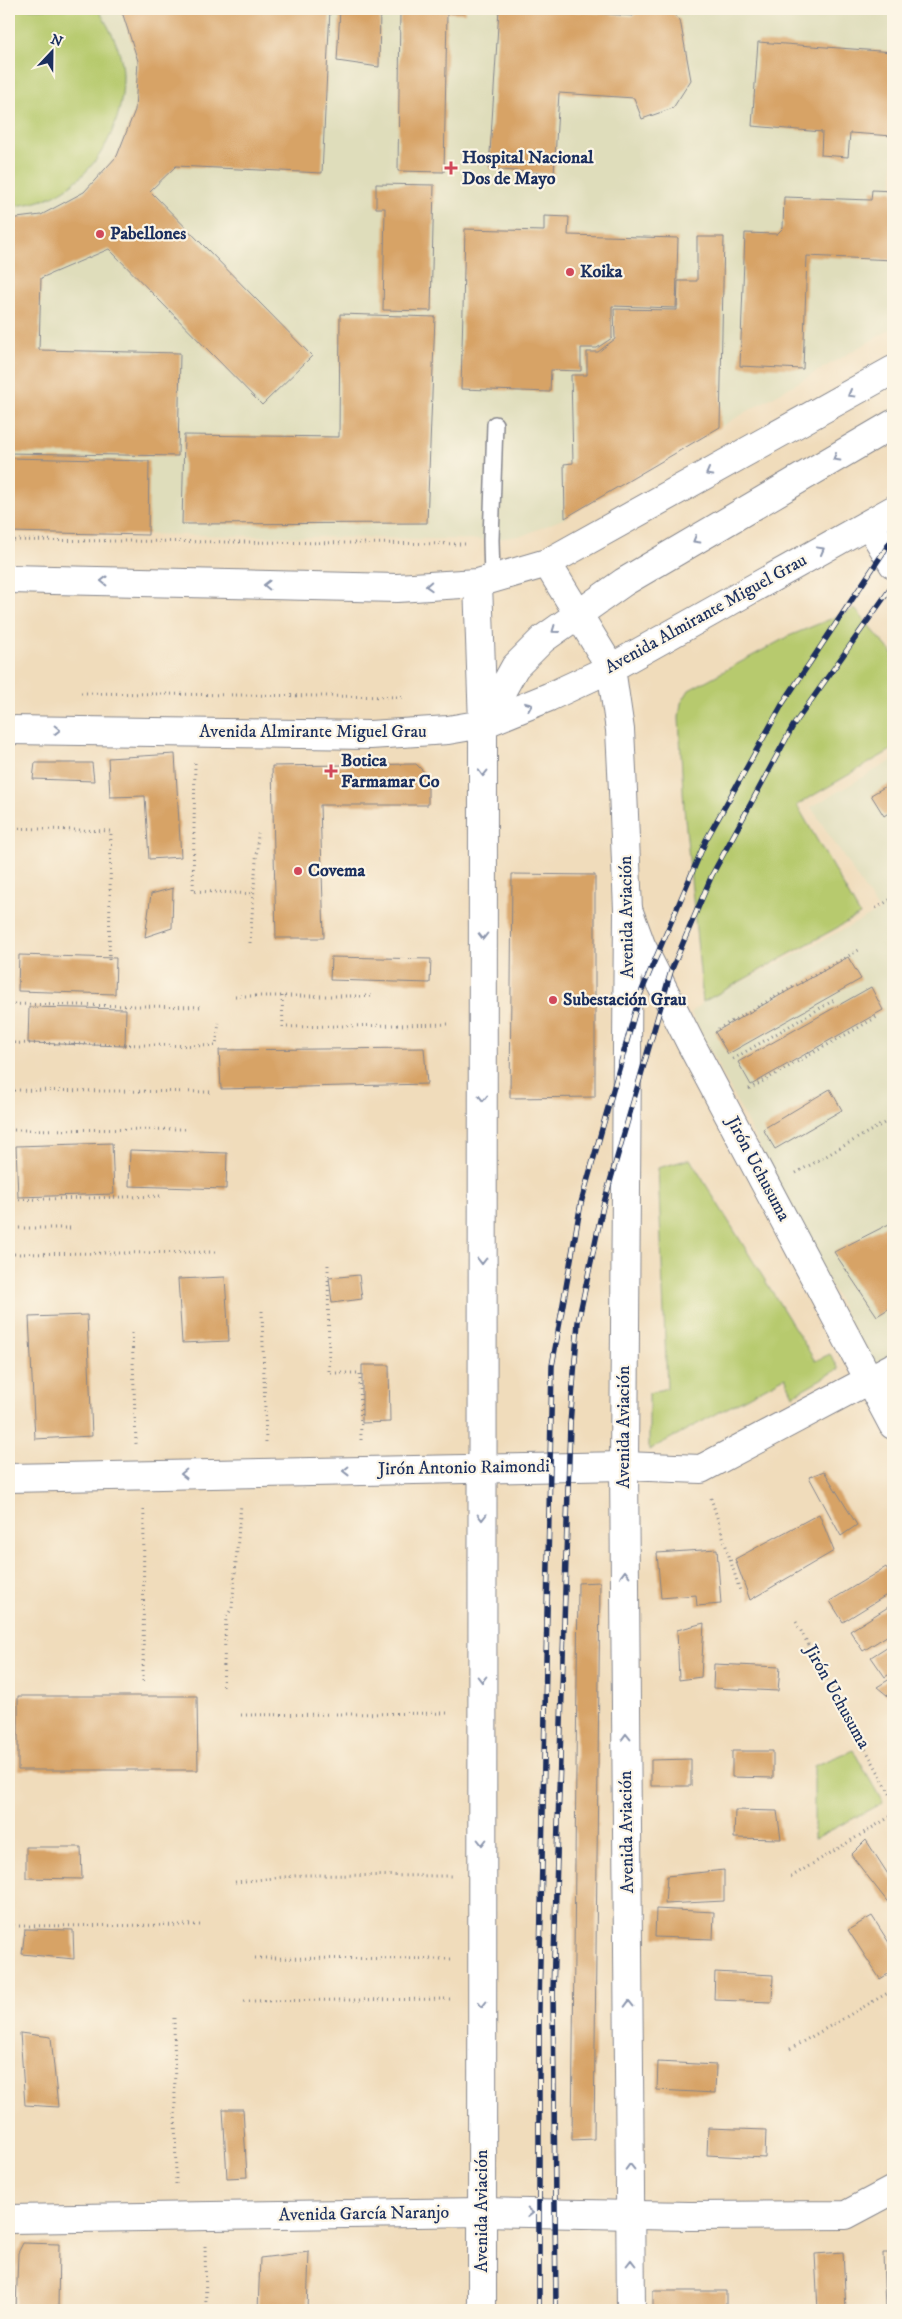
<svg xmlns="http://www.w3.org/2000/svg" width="902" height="2319" viewBox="0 0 902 2319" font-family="'IM FELL DW Pica',serif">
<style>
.built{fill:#dfddbb}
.green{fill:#b7ca6e;stroke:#697c66}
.building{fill:#d7a366}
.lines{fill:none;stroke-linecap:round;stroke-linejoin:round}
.lane-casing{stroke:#86868c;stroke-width:18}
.street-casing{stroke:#86868c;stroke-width:30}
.primary-casing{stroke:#86868c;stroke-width:30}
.path{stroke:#86868c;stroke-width:3;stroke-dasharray:1 4;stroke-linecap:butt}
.lane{stroke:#fff;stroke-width:15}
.street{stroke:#fff;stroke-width:28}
.primary{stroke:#fff;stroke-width:28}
.rail-casing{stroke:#1b2f5e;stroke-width:5.5}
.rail{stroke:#fcf5e5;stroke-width:4;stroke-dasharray:11;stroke-linecap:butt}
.oneway{stroke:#8d97ae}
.poi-dot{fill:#d1495b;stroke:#fcf5e5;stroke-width:2}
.labels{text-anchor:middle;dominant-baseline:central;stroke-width:4.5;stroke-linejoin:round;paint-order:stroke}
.poi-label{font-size:18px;font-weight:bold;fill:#1b2f5e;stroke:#fcf5e5;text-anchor:start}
.street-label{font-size:18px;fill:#1b2f5e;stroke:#fcf5e5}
</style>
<rect width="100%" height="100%" fill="#fcf5e5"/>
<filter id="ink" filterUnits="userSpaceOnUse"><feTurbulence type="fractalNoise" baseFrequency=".02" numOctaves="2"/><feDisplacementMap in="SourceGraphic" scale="10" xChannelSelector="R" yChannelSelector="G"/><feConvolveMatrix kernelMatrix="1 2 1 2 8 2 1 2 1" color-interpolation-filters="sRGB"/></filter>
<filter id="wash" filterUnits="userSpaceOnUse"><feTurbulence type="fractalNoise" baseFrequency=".0096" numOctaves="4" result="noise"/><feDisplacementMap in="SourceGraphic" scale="20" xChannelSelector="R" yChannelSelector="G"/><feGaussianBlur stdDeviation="1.12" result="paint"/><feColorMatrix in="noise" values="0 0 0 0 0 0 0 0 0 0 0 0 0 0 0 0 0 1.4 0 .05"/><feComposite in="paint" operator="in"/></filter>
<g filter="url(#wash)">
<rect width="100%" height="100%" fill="#f0dcbb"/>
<!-- built -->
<path class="built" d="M9,9h884v319l-173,99 -155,91 -41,17 -33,5 -482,-8z
M893,760v647l-202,-394 12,-11 176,-91 -68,-104z"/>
<!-- green -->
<path class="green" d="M9,9h89c12,20 25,42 25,67 1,52 -30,106 -80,124 -11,4 -23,5 -34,7z
M855,609l38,45v95l-96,56 63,110 -157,87 -19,-194 -5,-90 2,-15 8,-13 100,-54z
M690,1159l125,202 15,-7 9,15 -46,26 -8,-18 -136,73v-57l18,-5 -9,-220z
M853,1750l30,53 -69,36v-73z"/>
<g id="blocks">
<!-- building -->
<path class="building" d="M118,9h212l-8,164 -146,-7 -26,25 162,165 -50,49 -153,-156 -68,29 -2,72 141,3 -2,103 -169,-3v-234l32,-4 43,-23 33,-36 18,-46 3,-49 -15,-46z
M340,9h40l-1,58 -42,-6z
M400,9h65v4h-18l-3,159 -46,-1z
M499,9h67v2l67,5 7,-7h28l12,11 11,60 -18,28 -31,11 -8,-21 -75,-5 -5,81 -65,-5z
M758,42l135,10v84l-43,-3 -2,24 -27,-2 1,-23 -70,-6z
M376,184l58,1 -3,126 -48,-1 2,-102h-9z
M872,190l21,1v69l-86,-4 -4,113 -63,-3 5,-133 32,1 6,-6 1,-31 87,3z
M544,216l25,1 -1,18 110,3 -2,70 -64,-2v32l-15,10h-16v23l-30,-1 -1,22 -89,-3 4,-160 79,2z
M697,237h27l-4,190 -155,91 -1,-54 9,-1 -2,-88h16v-23h11l17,-13 -1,-30 63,1 1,-29h19z
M340,314l95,3 -8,206 -245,1 2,-89 155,2z
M9,458l140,3 -1,74 -139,-3z
M175,754l6,103 -32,2 -4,-63 -35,1 -2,-39z
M35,763h57l2,18 -61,-2z
M416,764l12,12v29h-108l4,133h-48l-4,-172z
M893,782v28l-9,6 -13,-21z
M512,874l83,1v222l-85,1z
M173,888l-1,40 -27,9 6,-43z
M19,955l97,3 -1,36 -97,-3z
M331,957l100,2 -1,24 -100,-3z
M848,957l13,22 -133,75 -13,-22z
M871,987l12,23 -132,75 -13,-23z
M29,1007l97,2 -1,37 -97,-3z
M424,1048l3,36 -206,5 -2,-39z
M830,1089l12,21 -67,39 -12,-20z
M112,1143l2,51 -96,3 -2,-51z
M130,1150l97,3 -1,36 -97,-3z
M893,1222v84l-16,10 -43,-64z
M359,1275l3,24 -30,4 -3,-25z
M225,1277l4,64 -47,2 -4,-64z
M87,1315l5,121 -57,3 -6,-122z
M362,1365h27l1,57 -28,1z
M824,1471l33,54 -16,11 -32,-59z
M819,1514l15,37 -84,49 -15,-41z
M717,1549l4,55 -24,2 -1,-11 -35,3 -4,-45z
M886,1567l7,12v12l-50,31 -13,-21z
M600,1582l-6,557 -22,1 6,-557z
M893,1604v28l-30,19 -13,-20z
M704,1623l-3,54 -22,3 -2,-50z
M893,1643v29l-8,5 -14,-20z
M714,1664l66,3 -2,24 -65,-3z
M893,1677v23l-16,-13z
M18,1696h179l1,74h-180z
M732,1751h41v27l-41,-1z
M691,1759v27h-40v-26z
M735,1810l42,1 4,28 -47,-1z
M866,1840l27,42v22l-3,1 -39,-50z
M26,1847h55l1,32 -56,-1z
M724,1870v31l-59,3 2,-28z
M656,1909l58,3 -1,27 -58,-2z
M872,1916l21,33v22l-13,8 -32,-49z
M25,1929l48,1 1,29 -52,-5z
M715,1972l58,3 -1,27 -58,-2z
M20,2033l31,4 7,70 -33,-2z
M658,2062l58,3 -1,28 -58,-3z
M223,2109h20l4,68 -20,1z
M708,2128l58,2 -1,28 -58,-3z
M23,2243l36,1 -1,66h-42l2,-57z
M309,2252l-2,58h-49l2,-52z
M843,2252l3,58h-28l-3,-56z
M883,2253h10v57h-8z
M653,2291h73v19h-73z"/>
</g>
</g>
<g filter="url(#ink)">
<use href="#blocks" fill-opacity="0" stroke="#86868c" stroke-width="1"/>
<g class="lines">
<!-- lane casing -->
<g class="lane-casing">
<path id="lane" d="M492,580l-1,-40 4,-116"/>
</g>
<!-- street casing -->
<g class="street-casing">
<path id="street" d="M869,524l24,40
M629,912l12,33 50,99 202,381
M9,1478l615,-12 77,3 192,-102
M9,2219l473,-7 208,4 156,-1 47,-25"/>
</g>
<!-- primary casing -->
<g class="primary-casing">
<path id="primary" d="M547,563l64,105 9,62 3,61 5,119 -4,556 7,844
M9,579l388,9 81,-5 69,-20 346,-193
M478,583l5,141 -1,1586
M484,723l31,-56 28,-28 81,-57 269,-158
M9,730l361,5 78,-5 35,-6 66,-27 62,-29 282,-158"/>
</g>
<!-- path -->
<path class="path" d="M9,540l457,4
M81,693l321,4
M195,763l-2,128 62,3
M9,828l102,3 -2,129
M876,908l17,-10
M250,943l8,-110
M235,996h137
M282,996l1,31 168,-3
M9,1004l195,3
M718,1029l141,-79
M9,1043l207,3 3,-23
M733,1059l103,-60
M749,1089l128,-72
M9,1090l205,2
M9,1130l179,-1
M796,1173l97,-55
M9,1200l153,-4
M9,1228h65
M9,1254l206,-2
M328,1265l1,108h31l1,67
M262,1311l4,132
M132,1333l4,111
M711,1498l29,93
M796,1622l97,177
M143,1681l1,-175
M223,1686l3,-69 6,-9 9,-104
M241,1715l210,-2
M791,1877l102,-62
M235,1882l69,-7 147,1
M9,1926l194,-1
M255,1958l197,1
M244,2001l207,-2
M174,2018l2,168
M790,2049l103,-59
M205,2246l1,64"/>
<!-- lane -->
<use href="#lane" class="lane"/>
<!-- street -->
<use href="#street" class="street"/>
<!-- primary -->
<use href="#primary" class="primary"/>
<!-- rail casing -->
<g class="rail-casing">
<path id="rail" d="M539,2310v-301l13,-643 29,-163 59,-208 66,-155 77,-137 110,-165
M556,2310l-3,-318 17,-568 8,-102 25,-116 68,-235 41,-96 81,-149 100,-141"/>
</g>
<!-- rail -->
<use href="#rail" class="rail"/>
</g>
<!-- one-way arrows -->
<defs><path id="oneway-chevron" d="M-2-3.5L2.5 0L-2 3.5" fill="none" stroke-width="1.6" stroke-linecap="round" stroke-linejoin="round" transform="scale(1.25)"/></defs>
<g class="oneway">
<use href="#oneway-chevron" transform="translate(851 394) rotate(151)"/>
<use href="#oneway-chevron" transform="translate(836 458) rotate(150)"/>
<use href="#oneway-chevron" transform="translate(709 473) rotate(151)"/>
<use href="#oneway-chevron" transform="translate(696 540) rotate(150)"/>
<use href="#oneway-chevron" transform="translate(821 550) rotate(-29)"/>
<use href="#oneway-chevron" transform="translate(104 581) rotate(-179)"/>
<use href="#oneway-chevron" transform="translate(267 585) rotate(-179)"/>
<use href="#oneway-chevron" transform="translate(429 586) rotate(177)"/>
<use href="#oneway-chevron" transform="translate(555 630) rotate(144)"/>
<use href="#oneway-chevron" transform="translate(529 706) rotate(-22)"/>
<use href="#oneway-chevron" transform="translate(57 730) rotate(1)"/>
<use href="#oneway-chevron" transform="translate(483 773) rotate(91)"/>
<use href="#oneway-chevron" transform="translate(483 936) rotate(90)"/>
<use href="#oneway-chevron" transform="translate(483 1098) rotate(90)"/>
<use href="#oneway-chevron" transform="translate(482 1261) rotate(90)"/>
<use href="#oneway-chevron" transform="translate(346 1471) rotate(179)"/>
<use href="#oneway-chevron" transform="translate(184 1474) rotate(179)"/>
<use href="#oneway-chevron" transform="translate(482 1517) rotate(90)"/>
<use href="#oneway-chevron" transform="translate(625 1574) rotate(-91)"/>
<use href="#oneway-chevron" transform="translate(482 1679) rotate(90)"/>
<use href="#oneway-chevron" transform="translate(626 1737) rotate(-91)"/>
<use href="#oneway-chevron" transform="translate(482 1842) rotate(90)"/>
<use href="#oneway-chevron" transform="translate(482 2004) rotate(90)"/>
<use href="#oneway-chevron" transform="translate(629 2004) rotate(-91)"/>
<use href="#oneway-chevron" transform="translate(630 2167) rotate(-91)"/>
<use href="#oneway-chevron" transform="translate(530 2213) rotate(1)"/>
<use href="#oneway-chevron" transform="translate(631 2263) rotate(-90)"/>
</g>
</g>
<!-- markers -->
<g class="poi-dot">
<path d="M448.5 160.5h5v5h5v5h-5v5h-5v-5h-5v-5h5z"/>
<circle cx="100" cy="234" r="5"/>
<circle cx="570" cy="272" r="5"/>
<path d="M328.5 763.5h5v5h5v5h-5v5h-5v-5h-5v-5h5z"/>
<circle cx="298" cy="871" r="5"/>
<circle cx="553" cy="1000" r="5"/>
</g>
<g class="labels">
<!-- poi labels -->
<g class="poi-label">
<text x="462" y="158">Hospital Nacional<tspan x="462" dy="21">Dos de Mayo</tspan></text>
<text x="110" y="234">Pabellones</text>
<text x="580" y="272">Koika</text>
<text x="341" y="761">Botica<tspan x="341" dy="21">Farmamar Co</tspan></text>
<text x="308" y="871">Covema</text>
<text x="563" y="1000">Subestación Grau</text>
</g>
<!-- street labels -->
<g class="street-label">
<text transform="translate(706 614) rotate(-29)">Avenida Almirante Miguel Grau</text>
<text x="313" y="732">Avenida Almirante Miguel Grau</text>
<text transform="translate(627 917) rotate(-91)">Avenida Aviación</text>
<text transform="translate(758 1169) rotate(62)">Jirón Uchusuma</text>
<text transform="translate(624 1427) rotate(-90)">Avenida Aviación</text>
<text transform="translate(464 1468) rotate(-1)">Jirón Antonio Raimondi</text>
<text transform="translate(837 1697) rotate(61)">Jirón Uchusuma</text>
<text transform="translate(627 1832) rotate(-91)">Avenida Aviación</text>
<text transform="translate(482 2211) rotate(-90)">Avenida Aviación</text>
<text transform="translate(364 2214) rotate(-1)">Avenida García Naranjo</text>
</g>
</g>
<!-- margin -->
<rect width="902" height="2319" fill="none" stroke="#fcf5e5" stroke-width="30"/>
<!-- north arrow -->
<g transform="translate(52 52) rotate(22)" stroke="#fcf5e5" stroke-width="4" paint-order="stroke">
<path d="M0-4L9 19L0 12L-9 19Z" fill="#1b2f5e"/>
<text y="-8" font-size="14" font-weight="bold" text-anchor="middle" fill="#1b2f5e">N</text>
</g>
</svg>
